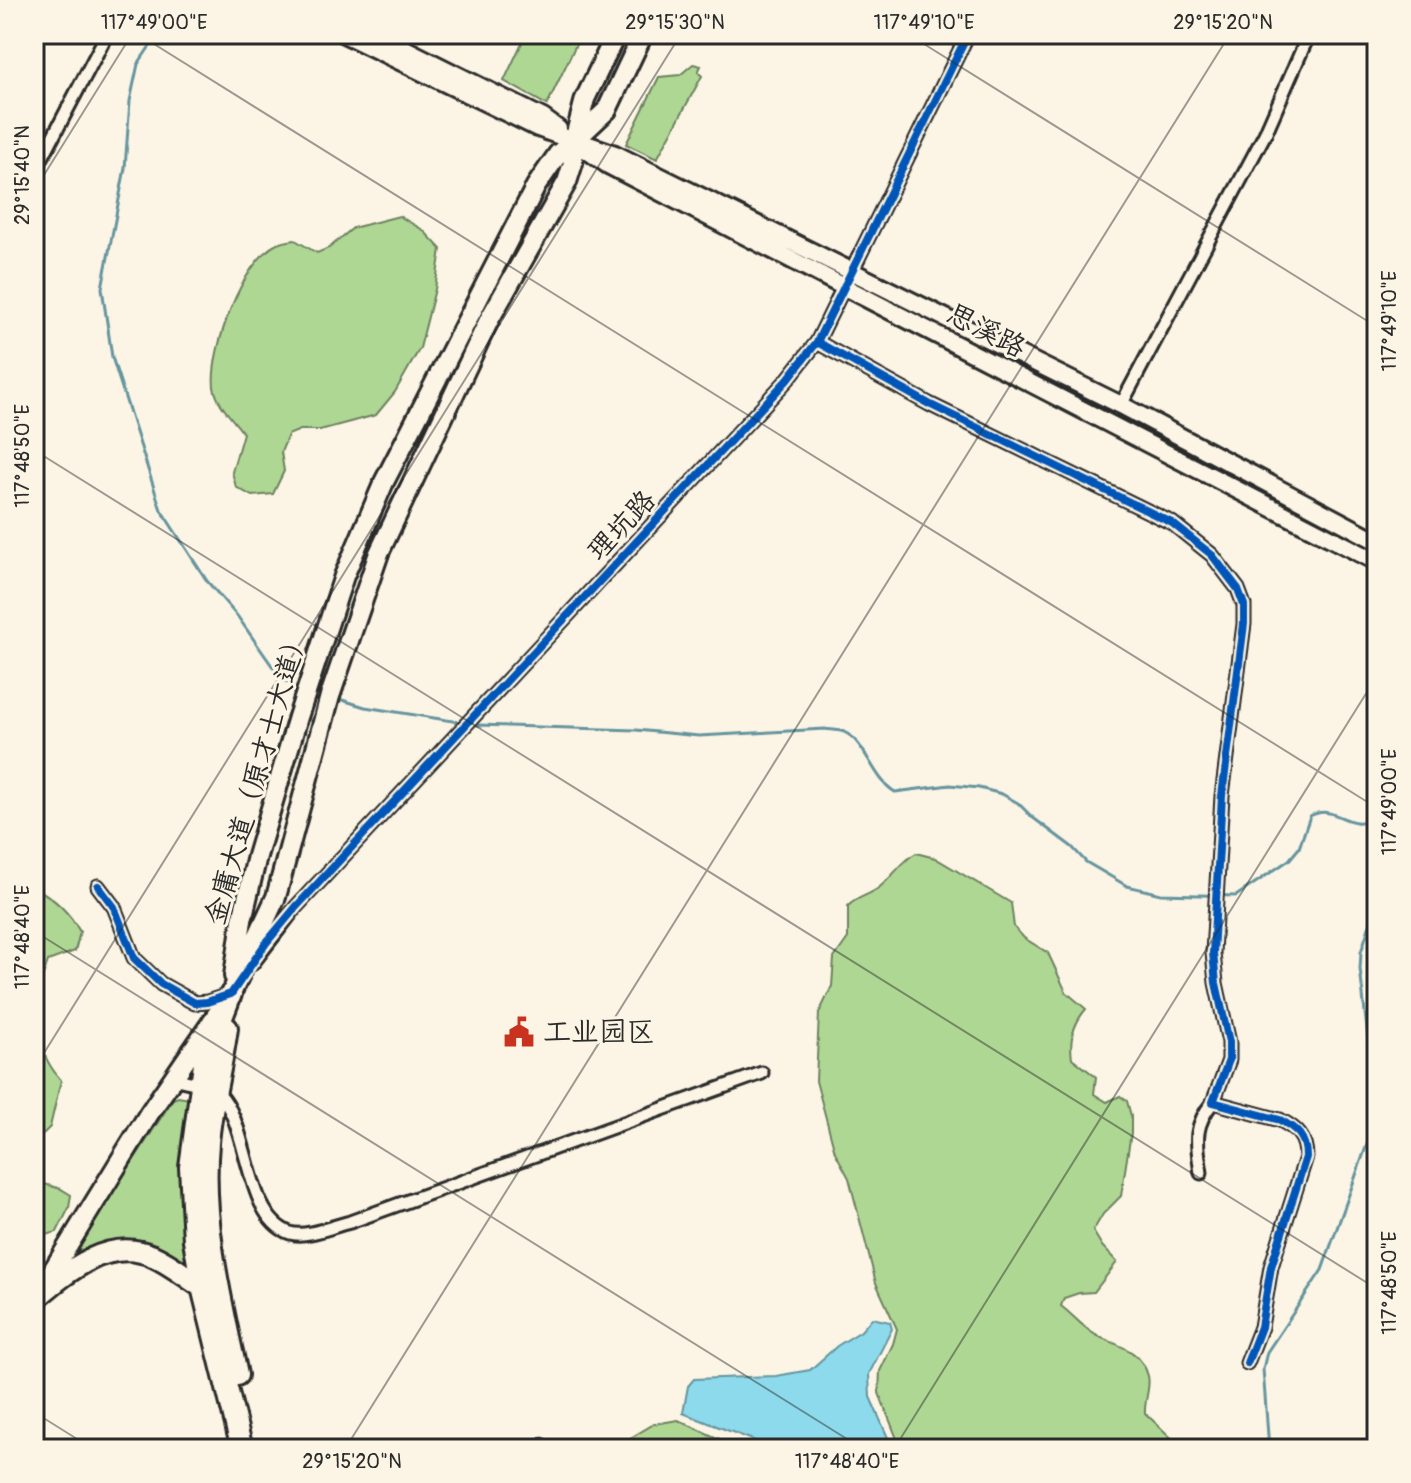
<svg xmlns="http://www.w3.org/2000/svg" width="1411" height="1483" viewBox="0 0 1411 1483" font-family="Pangolin,'LXGW WenKai TC',sans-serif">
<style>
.green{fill:#afd794;stroke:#6d8160;stroke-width:2}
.water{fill:#8cdaeb;stroke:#65949e;stroke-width:2}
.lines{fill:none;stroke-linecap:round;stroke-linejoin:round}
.stream{stroke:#65949e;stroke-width:3}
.street-casing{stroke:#2b2b2b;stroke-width:17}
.secondary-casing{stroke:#2b2b2b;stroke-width:22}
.primary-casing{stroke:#2b2b2b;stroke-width:24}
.highway-casing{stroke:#2b2b2b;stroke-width:26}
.street{stroke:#fcf5e5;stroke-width:11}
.secondary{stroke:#fcf5e5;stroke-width:16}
.primary{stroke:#fcf5e5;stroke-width:18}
.highway{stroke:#fcf5e5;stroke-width:20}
.cycleway-casing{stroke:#fcf5e5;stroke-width:13}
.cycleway{stroke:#0057b8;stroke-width:8}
.ticks{fill:none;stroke:#2b2b2b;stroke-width:2;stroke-opacity:0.45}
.labels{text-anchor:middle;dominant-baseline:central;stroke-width:6;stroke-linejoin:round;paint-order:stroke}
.street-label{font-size:28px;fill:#2b2b2b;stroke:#fcf5e5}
.poi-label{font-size:28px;fill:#2b2b2b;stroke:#fcf5e5;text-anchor:start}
.neatline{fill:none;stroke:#2b2b2b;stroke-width:3}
.ticks-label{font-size:20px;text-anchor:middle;fill:#2b2b2b}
</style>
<rect width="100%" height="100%" fill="#fcf5e5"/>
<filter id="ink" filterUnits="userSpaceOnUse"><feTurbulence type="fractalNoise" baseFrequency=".0125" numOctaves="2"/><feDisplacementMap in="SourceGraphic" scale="16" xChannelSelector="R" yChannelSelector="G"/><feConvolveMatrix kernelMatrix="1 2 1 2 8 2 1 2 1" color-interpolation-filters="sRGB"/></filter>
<g filter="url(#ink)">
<!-- green -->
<path class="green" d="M526,34h55l-34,71 -43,-24z
M693,64l8,2 -3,6 4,4 -45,83 -31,-15 33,-67 21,-2z
M399,216l24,14 18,19 -6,40 -15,59 -25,44 -19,23 -56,15h-20l-12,5 -7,17 3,19 -11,23 -21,2 -16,-9 -4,-15 11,-39c-10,-14 -26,-28 -29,-46 -4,-37 28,-126 63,-143 5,-2 12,-3 18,-4l22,13 12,-5 24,-20z
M916,853l19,5 76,45 3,24 10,11 24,15 18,39 20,17c-12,14 -17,30 -14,49l24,19 -2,17 13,8 13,-6 7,5 4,15v17l-10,63 -18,18 -10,17 9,15 15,16 -23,30 -15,1 -15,5 -3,8c12,9 22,22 35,29 21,11 45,14 52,41 3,11 -4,25 -3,37l38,36h-282l-22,-56 1,-22 13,-27 4,-15 -21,-46 -27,-105 -14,-26 -19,-71 3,-68 13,-27 2,-28 14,-20v-32c9,-9 19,-10 29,-17 15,-10 23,-27 39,-36z
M34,887c20,11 35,24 46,45l-5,19 -27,10c-15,40 -18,85 13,119l-11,47 -16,16z
M178,1097l12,2 -1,155 -3,6c-11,1 -20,-7 -30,-11 -30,-14 -51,-7 -80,6l-2,-2 99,-154z
M34,1181l27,8 10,6 -2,13 -12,24 -23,6z
M678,1420l63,29h-129l42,-25z"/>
<!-- water -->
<path class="water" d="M872,1318l18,4 2,7 -23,45 1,23 23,52h-117l-93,-36 5,-27 6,-7 82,-3 34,-6 27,-24 24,-15z"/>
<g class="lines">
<!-- stream -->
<path class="stream" d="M158,34l-20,30 -8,37 -5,67 -23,120 10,69 49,153 46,71 31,36 37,53 10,11 6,2
M339,699l26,8 94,15
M477,725l159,5 63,6 126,-7c5,1 14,1 19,3 22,10 28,46 51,60l55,-7 29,3 23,6 16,9 14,14 40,30 14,15 41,24 34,8 75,2 53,-36 10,-12 11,-32c19,-10 28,3 46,6 6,1 15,-2 21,-3
M1269,1449l-6,-80 4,-17 55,-82 48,-134 6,-27 -16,-140 1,-17 16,-49"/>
<!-- street casing -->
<g class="street-casing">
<path id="street" d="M34,173l73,-139
M817,342l112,62 243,119 40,32 26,34 6,16v19l-22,172 -9,157 3,30 13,59v18l-16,42 67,18c17,9 26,17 26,37l-35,110 -10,60 -14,36
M1121,405l144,-271 44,-100
M98,886l16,21 20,51 27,26 34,19 12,-1 24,-8
M252,964l44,-57 492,-528 29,-37 151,-308
M173,1078c14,4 35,6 46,16 31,30 25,123 71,139 16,5 43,-7 60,-11l412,-149
M1201,1173c-4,-29 -9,-46 12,-71
M539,1449l3,-4"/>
</g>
<!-- secondary casing -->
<g class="secondary-casing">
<path id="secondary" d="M344,34l194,94 36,13 34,24 769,397
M375,34l168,84 15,11
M589,145l26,9 506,251 256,136"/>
</g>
<!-- primary casing -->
<g class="primary-casing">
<path id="primary" d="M234,976l8,-56 15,-64 41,-139 46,-141 40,-94 152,-296 22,-32 16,-13 11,-42 31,-65
M39,1293l111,-181 81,-118 45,-97 54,-201 49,-143 110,-233 78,-138 6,-19 1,-22 33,-31 36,-76"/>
</g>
<!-- highway casing -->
<g class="highway-casing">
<path id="highway" d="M231,994l-27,70 -14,103 4,73 8,47 40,162
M227,1028c-5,38 -16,77 -19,115 -7,78 13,157 29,232
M35,1299c32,-27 73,-63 118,-43 18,8 33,21 49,31"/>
</g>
<!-- street -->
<use href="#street" class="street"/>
<!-- secondary -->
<use href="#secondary" class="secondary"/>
<!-- primary -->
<use href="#primary" class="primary"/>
<!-- highway -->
<use href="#highway" class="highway"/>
<!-- cycleway casing -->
<g class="cycleway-casing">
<path id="cycleway" d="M817,342l112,62 243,119 40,32 26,34 6,16v19l-22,172 -9,157 3,30 13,59v18l-16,42 67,18c17,9 26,17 26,37l-35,110 -10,60 -14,36
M98,886l16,21 20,51 27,26 34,19 12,-1 24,-8 35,-51 30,-36 492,-528 29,-37 151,-308"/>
</g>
<!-- cycleway -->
<use href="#cycleway" class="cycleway"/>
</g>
</g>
<!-- ticks -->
<path class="ticks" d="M138,34l1239,774M908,34l469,293M34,191l98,-157M34,450l1343,839M34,931l829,518M34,1069l647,-1035M34,1412l59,37M345,1449l885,-1415M894,1449l483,-773"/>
<!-- icons -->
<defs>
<g id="civic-bare" transform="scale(2.4)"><path d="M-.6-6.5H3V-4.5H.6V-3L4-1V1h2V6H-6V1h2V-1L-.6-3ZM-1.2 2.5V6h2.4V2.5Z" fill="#c8321e" stroke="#fcf5e5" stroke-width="2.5" paint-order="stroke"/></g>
</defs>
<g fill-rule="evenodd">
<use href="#civic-bare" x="519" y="1032"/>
</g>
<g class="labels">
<!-- street labels -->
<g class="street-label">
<text transform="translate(986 331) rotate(27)">思溪路</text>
<text transform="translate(622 526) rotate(-47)">理坑路</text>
<text transform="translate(257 776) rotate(-74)">金庸大道（原才士大道）</text>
</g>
<!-- poi labels -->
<g class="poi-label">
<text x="543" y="1032">工业园区</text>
</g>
</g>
<!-- margin -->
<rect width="1411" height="1483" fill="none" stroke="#fcf5e5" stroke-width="88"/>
<rect x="44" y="44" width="1323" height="1395" class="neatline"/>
<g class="ticks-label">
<text x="154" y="29">117°49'00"E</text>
<text x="675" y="29">29°15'30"N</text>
<text x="924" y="29">117°49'10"E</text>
<text x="1223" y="29">29°15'20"N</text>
<text transform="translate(22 175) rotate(-90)" y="7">29°15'40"N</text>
<text transform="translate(1389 321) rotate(-90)" y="7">117°49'10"E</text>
<text transform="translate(22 456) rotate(-90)" y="7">117°48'50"E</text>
<text transform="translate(1389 802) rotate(-90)" y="7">117°49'00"E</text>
<text transform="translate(22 937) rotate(-90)" y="7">117°48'40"E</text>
<text transform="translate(1389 1283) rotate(-90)" y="7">117°48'50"E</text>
<text x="352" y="1468">29°15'20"N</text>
<text x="847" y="1468">117°48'40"E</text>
</g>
</svg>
